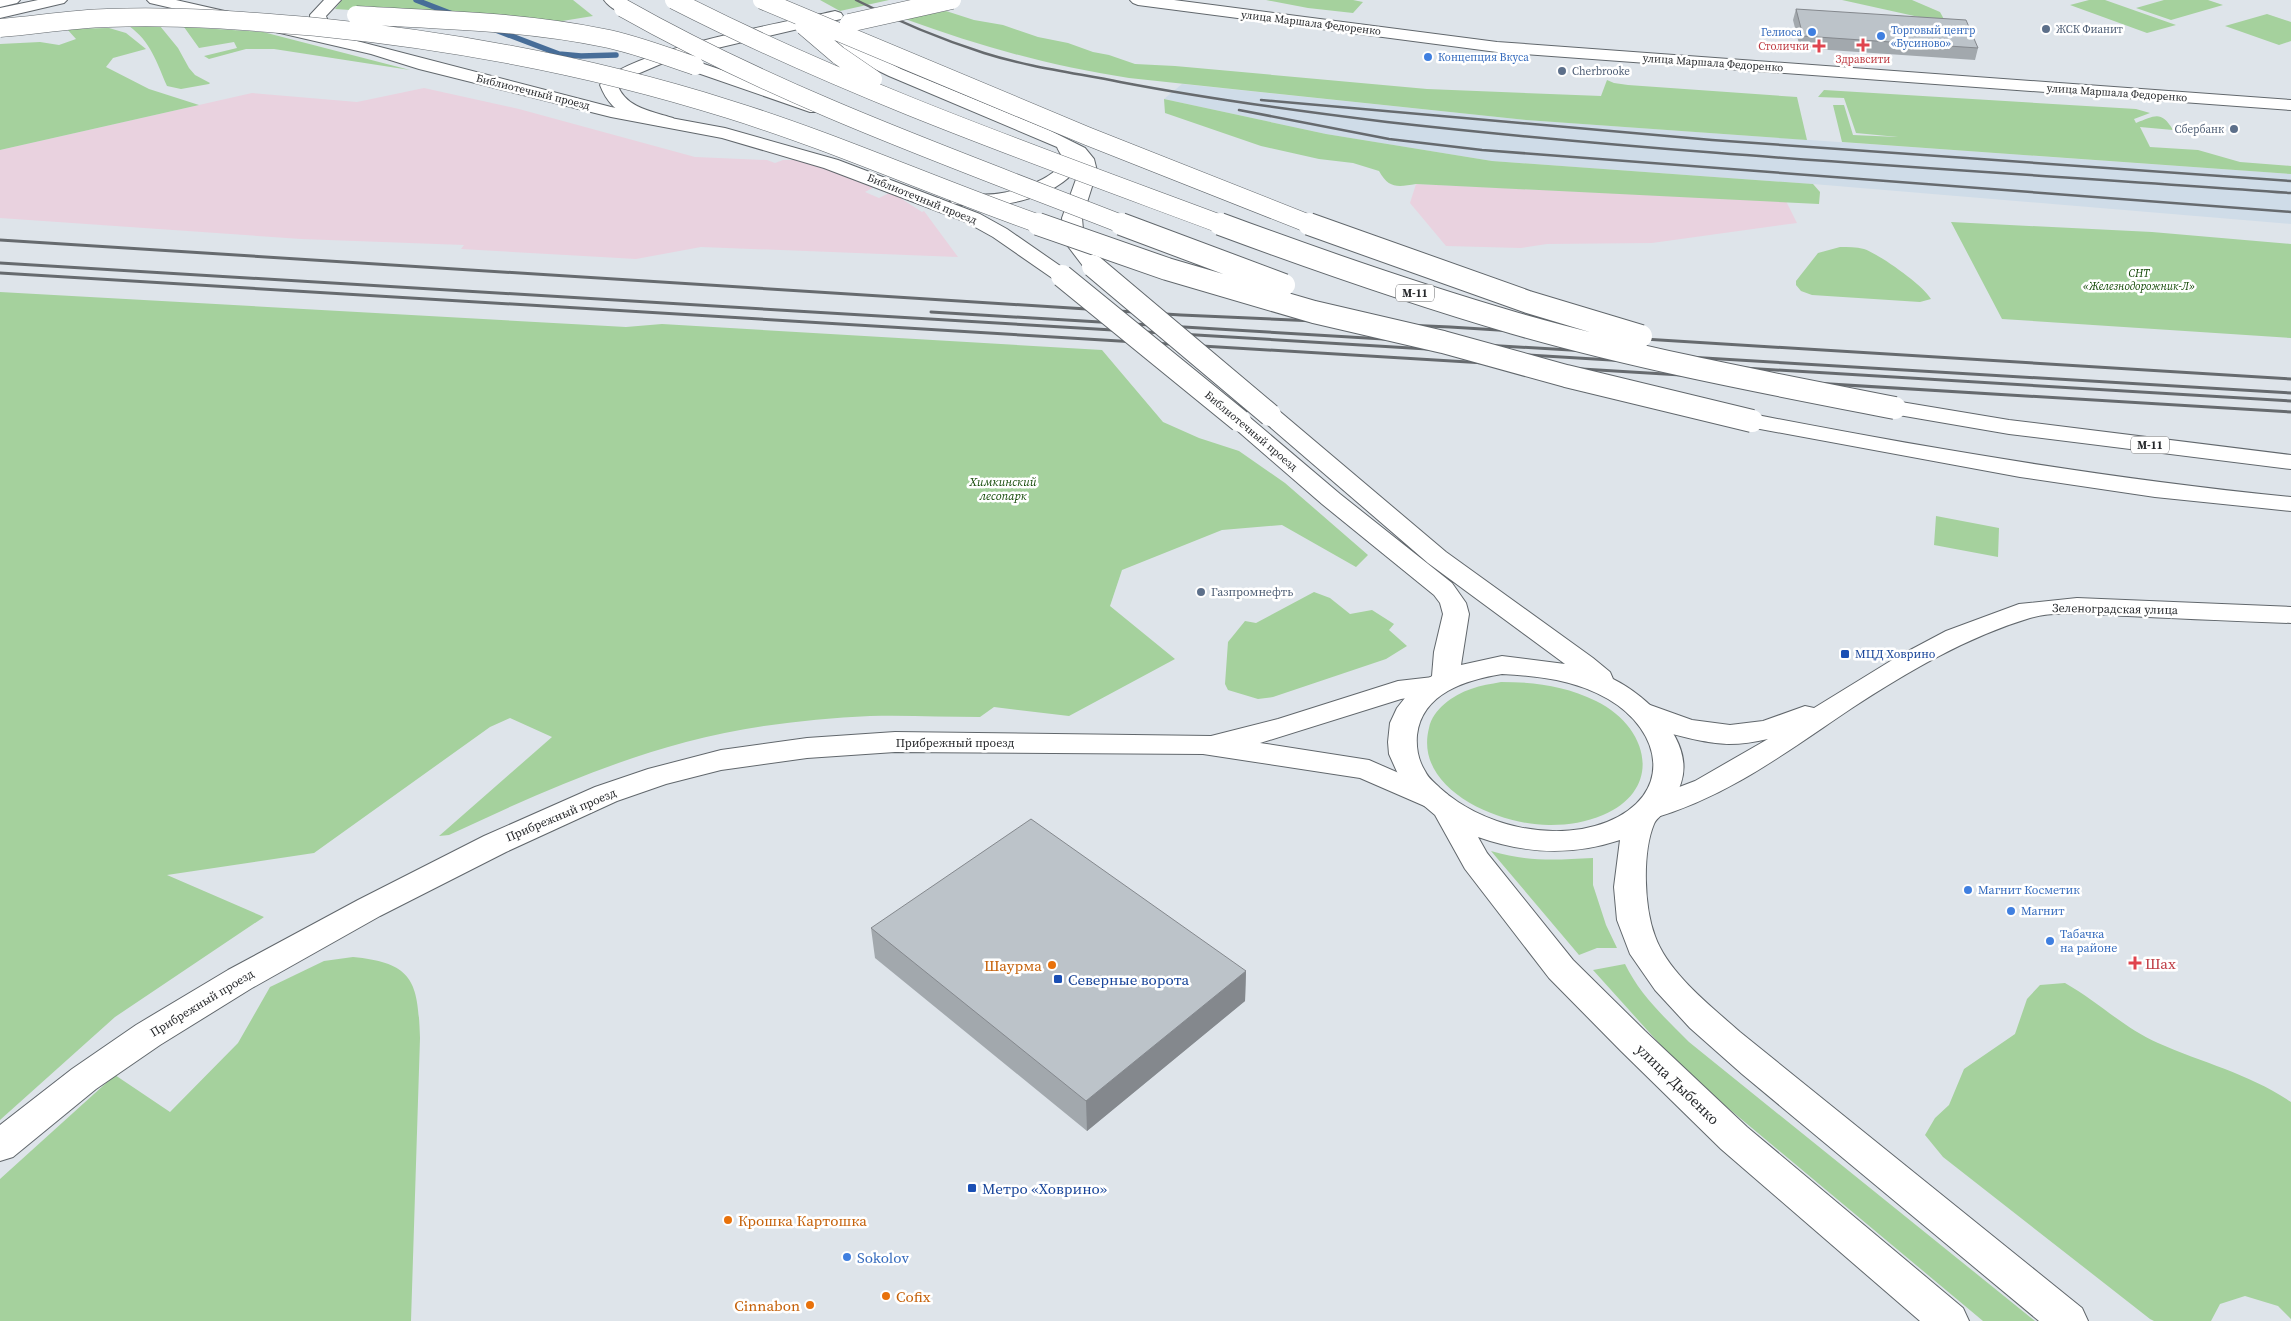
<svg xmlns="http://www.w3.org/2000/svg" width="2291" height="1321" viewBox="0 0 2291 1321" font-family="'Source Serif 4',serif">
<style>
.built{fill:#cfdce8}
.industrial{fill:#e9d2df}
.green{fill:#a5d19d}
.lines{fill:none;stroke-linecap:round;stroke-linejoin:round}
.stream{stroke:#476d98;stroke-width:5.5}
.tertiary-casing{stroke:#61676c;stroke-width:2}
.secondary-casing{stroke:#61676c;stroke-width:2}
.primary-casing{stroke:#61676c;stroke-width:2}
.trunk-casing{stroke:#61676c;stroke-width:2}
.tertiary{fill:#fff;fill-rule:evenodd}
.secondary{fill:#fff;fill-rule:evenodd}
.primary{fill:#fff;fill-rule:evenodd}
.trunk{fill:#fff;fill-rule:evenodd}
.rail-far1{stroke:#666a6e;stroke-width:2.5}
.rail{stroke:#666a6e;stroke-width:3}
.tertiary-bridge-casing{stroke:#61676c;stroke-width:19;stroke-linecap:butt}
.secondary-bridge-casing{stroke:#61676c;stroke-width:24;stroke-linecap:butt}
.primary-bridge-far1-casing{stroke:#61676c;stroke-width:19;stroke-linecap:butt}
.primary-bridge-casing{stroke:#61676c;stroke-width:24;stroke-linecap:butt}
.tertiary-bridge{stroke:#fff;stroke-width:18}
.secondary-bridge{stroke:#fff;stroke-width:22}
.primary-bridge-far1{stroke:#fff;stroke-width:18}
.primary-bridge{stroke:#fff;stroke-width:22}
.wall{fill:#a2a8ad}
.shaded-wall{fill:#84888d}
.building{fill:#bcc3c9;stroke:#84888d}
.service-dot{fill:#5c6f8a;stroke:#fff;stroke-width:2}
.shop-dot{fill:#3f7fe0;stroke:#fff;stroke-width:2}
.health-dot{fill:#e0444e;stroke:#fff;stroke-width:2}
.transit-dot{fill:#1a4fb4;stroke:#fff;stroke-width:2}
.food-dot{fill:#e8710a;stroke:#fff;stroke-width:2}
.labels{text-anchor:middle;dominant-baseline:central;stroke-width:5;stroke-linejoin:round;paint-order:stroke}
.far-street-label{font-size:11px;fill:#26282b;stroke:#fff}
.far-service-label{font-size:11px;fill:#4e5e75;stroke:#fff;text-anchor:start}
.far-shop-label{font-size:11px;fill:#366cbe;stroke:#fff;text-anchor:start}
.far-health-label{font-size:11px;fill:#be3a42;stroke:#fff;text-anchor:end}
.far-park-label{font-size:11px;font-style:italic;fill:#124805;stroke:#fff}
.shield{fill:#fff;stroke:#67686b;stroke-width:1}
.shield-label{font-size:11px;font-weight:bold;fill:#26282b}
.park-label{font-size:12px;font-style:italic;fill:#124805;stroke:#fff}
.service-label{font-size:12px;fill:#4e5e75;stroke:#fff;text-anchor:start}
.street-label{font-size:12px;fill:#26282b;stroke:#fff}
.transit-label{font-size:12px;fill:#164399;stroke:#fff;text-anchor:start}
.shop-label{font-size:12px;fill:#366cbe;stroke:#fff;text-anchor:start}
.near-health-label{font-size:15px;fill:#be3a42;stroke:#fff;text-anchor:start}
.near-food-label{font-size:15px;fill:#c56008;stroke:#fff;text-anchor:end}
.near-transit-label{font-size:15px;fill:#164399;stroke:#fff;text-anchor:start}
.near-street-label{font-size:15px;fill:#26282b;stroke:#fff}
.near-shop-label{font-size:15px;fill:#366cbe;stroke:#fff;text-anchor:start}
</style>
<rect width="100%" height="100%" fill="#dee4ea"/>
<!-- built -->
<path class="built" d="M1182,84l344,36 765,54v50l-478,-40 -321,-23 -166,-27 -162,-35z"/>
<!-- industrial -->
<path class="industrial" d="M424,88l95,21 176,48 72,3 8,3 8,-3h22l73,25 -13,7 14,6 12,-6 31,20 2,-1 34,46 -257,-10 -65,12 -175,-10 3,-4 -163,-6 -301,-21v-68l252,-57 105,9z
M1416,184l370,17 11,22 -145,20 -105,1 -26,4 -75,-2 -36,-43z"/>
<!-- green -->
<path class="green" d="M342,0h231l20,16 -43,7 -215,-14z
M820,0h69l-49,11z
M1266,0h87l10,2 -10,11 -45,-5z
M1842,0h70l28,12 6,11z
M2089,0h16l71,25 -29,8 -77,-28z
M2164,0h44l15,5 -52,15 -35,-12z
M946,11l28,9 29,5 35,12 30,6 25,9 16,3 26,9 40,2 252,23 174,7 6,-16 7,3 14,2 169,12 10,43 -281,-20 -397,-42c-80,-12 -149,-32 -224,-59z
M2267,14l24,8v19l-12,4 -54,-19z
M129,26h31l18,22 11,20 6,7 15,8 -1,1 -28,5 -14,-3c-11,-25 -16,-44 -38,-60z
M184,27l79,5 147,38 -136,-21h-28l-37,10 -5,-3 33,-8 -3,-6 -35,6z
M109,28l17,5 20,16 -33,9 -7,9 43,22 50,16 -199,45v-106l40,-2 19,3 17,-6 -9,-10z
M1824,90l312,19 14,4 -16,6 2,4c19,-7 25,-13 37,7l-33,-3 10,20 48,3 42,12 51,4v8l-449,-32 -9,-37h11l9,30 45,2 -42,-4 -12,-35 -26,-1z
M1164,99l162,35 166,27 321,23 7,8 -1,12 -403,-20c-18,3 -27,5 -37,-13l-26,-8 -34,-4 -58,-13 -96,-33z
M1951,222l201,10 139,12v94l-289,-19z
M1840,247c8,0 16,0 24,2 15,5 59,36 67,50l-11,3 -108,-7 -11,-4 -5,-6v-4l22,-28z
M0,292l626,35 36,-3 440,26 61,72 36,16 40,13 46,32 83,72 -12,12 -74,-42 -60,5 -100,40 -12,36 65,53 -106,57 -75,-9 -14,10c-36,0 -73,-2 -110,-1 -61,3 -125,10 -184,26 -83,22 -160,57 -237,93l-10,1 113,-99 -42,-19 -20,9 -176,126 -147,22 97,42 -149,100 -115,103z
M1936,516l63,12 -1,29 -64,-12z
M1314,592l16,6 20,16 22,-4 22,14 -5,6 18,16 -21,13 -113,38 -15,2 -30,-9 -3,-6 3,-42 17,-21 11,2z
M1501,682c34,0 64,4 95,19 53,26 68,88 7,114 -17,7 -34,10 -52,10 -50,1 -138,-35 -122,-97 4,-19 24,-33 42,-39 10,-4 20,-5 30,-7z
M1491,851c37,11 64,9 102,7v27l13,40 11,23h-20l-18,7z
M353,957c61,6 65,25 67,81l-9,283h-411v-142l115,-104 55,37 68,-69 32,-56 54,-26z
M1625,964c15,31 40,54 64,78l346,279h-52l-298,-249 -92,-102z
M2065,983c32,18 59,45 93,60 45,20 92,31 133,59v217l-13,-13 -33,-10 -25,8 -9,17h-57l-4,-2 -207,-162 -18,-22 10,-17 14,-13 15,-36 51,-35 12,-35 13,-14z"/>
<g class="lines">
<!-- stream -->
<path class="stream" d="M416,0l39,15
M493,29l66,25 22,2 35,-1"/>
<!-- tertiary casing -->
<g class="tertiary-casing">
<path id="tertiary" d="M1130,0h44l323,42 794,58v10l-794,-58 -359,-47 -5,-2z
M835,11l6,2 2,3 -2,3 -166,39 -40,17 -17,11c8,22 36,26 55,32l3,4 -3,4c-14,3 -49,-10 -60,-20 -6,-6 -10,-13 -13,-21 25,-35 188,-63 235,-74z
M2077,598l214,9v16c-54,-2 -108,-4 -163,-7 -28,-1 -71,-6 -98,2 -63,19 -123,54 -178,90 -66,44 -124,89 -201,111l-11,-3 -4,-7 4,-7 55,-21 73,-42c-13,3 -26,5 -39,5 -22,0 -92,-15 -104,-34l4,-7 10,-2 53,19 38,5 33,-4 42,-15 9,2 83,-51 49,-26 73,-27z
M1433,677l10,3 4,6 -4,6 -42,7 -141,44 109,17 78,34 4,7 -4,7 -11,3 -76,-33 -157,-24 -308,-2 -88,6 -86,12 -55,14 -49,17 -111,51 -126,64 -128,72 -92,57 -64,44 -83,68 -13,4v-36l72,-56 64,-44 92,-55 130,-70 126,-64 111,-49 53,-18 73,-19 86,-12 88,-6 316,4 67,-17 120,-38z"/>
</g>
<!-- secondary casing -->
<g class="secondary-casing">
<path id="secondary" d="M0,0h20l-3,3 -17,4z
M147,0h29l150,34c-9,-4 -16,-9 -16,-19l14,-15h17l-15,16 3,8 24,10 2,3 -2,3 258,67 114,21 113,32 142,54 27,15 62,43 3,4 -3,4 -7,2 -7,-2 -62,-43 -27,-15 -142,-54 -102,-30 -111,-21 -192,-48 -48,-15 -221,-51z
M810,22l91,47 148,61 36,18 9,11 3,12 -15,47 2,23 19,25 -3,4 -7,2 -7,-2 -22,-29 -2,-23 17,-47 -1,-4c-23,33 -88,45 -126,36l-3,-4 3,-4 7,-2c14,1 29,3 43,0 14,-2 62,-17 60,-36 -1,-3 -4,-7 -5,-10l-168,-71 -43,-21 -42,-25 -2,-3 2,-3z
M1270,408l8,2 168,142 147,106 17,14 3,7c34,17 82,61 68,104 -3,10 -10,21 -17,29 -3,4 -8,7 -10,12 -12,29 -10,83 1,112 13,37 57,71 85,96l342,276 6,13h-49l-297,-247 -52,-46 -35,-38 -25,-36 -13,-34 -3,-33 6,-47c-48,16 -94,14 -142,-3l9,16 86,107 72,71 102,96 216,181 6,13h-49l-199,-172 -100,-98 -72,-73 -84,-109 -30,-54 -26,-22 -7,-10 -13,-29 -1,-12 2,-19 7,-15 15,-19 20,-13 2,-24 9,-38 -3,-11 -6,-8 -112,-91 -90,-78 -4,-5 4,-5 8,-2 8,2 92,78 112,89 14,20 3,11 -8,51 41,-9 63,8 -137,-101 -166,-143 -4,-5 4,-5zM1502,674c37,2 73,6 106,25 55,32 66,96 -1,123 -54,21 -125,4 -167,-34 -5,-5 -12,-10 -15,-17 -7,-11 -9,-24 -8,-36 5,-42 49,-55 85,-61z"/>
</g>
<!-- primary casing -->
<g class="primary-casing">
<path id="primary" d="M604,0h18l9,8 -2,3c-10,3 -19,-3 -25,-11z
M695,61l127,43 3,4 -3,4h-12l-121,-42 -2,-4 2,-4z
M1895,401l114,19 282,35v14l-282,-35 -122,-21 -3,-5 3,-5z
M1752,414c179,35 358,65 539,83v14l-136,-14 -135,-20 -276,-51 -4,-5 4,-5z"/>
</g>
<!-- trunk casing -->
<g class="trunk-casing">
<path id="trunk" d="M38,0h29l-3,3 -64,15v-10z"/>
</g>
<!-- tertiary -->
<use href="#tertiary" class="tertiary"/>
<!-- secondary -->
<use href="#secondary" class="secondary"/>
<!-- primary -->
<use href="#primary" class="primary"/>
<!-- trunk -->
<use href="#trunk" class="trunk"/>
<!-- rail-far1 -->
<path class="rail-far1" d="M856,0c41,21 84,39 128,53 44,14 91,20 136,29 89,17 177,29 267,40 300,34 603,49 904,71
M1261,100l451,40 579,41
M1239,110l150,29 93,11 809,62"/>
<!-- rail -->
<path class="rail" d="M0,240l1181,75 269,12 841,52
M0,263l2291,138
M0,273l2291,139
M931,312l1360,81"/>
<!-- tertiary-bridge casing -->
<g class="tertiary-bridge-casing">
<path id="tertiary-bridge" d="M849,23l103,-23"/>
</g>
<!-- secondary-bridge casing -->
<g class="secondary-bridge-casing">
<path id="secondary-bridge" d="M1093,266l177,149
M1062,276l178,145"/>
</g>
<!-- primary-bridge-far1 casing -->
<g class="primary-bridge-far1-casing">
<path id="primary-bridge-far1" d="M674,0c176,90 364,156 549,225
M762,0l325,136 225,89
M623,8c159,90 332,151 501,217
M356,15c83,5 166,6 248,23 31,6 61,18 91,28
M804,26l34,29 35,24
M0,28c36,-3 72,-9 107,-10 71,-3 140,3 210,9 139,14 278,40 411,82 107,33 208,79 314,116"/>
</g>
<!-- primary-bridge casing -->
<g class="primary-bridge-casing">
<path id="primary-bridge" d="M1038,224l129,45 147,43 129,30 123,34 186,45
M1121,224l163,61
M1220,224c97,36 195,70 294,99 125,36 253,60 381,85
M1309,224l219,78 113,34"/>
</g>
<!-- tertiary-bridge -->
<use href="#tertiary-bridge" class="tertiary-bridge"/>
<!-- secondary-bridge -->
<use href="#secondary-bridge" class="secondary-bridge"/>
<!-- primary-bridge-far1 -->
<use href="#primary-bridge-far1" class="primary-bridge-far1"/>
<!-- primary-bridge -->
<use href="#primary-bridge" class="primary-bridge"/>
</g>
<!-- wall -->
<path class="wall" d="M1796,9l182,39 -3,12 -175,-12 -7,-28z
M871,928l375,43 -1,30 -158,130 -212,-173z"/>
<!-- shaded-wall -->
<path class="shaded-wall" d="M1246,971l-1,30 -158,130 -1,-30z"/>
<!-- building -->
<path class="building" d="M1796,9l170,11 12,28 -175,-12z
M1031,819l215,152 -160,130 -215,-173z"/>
<!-- markers -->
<g class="service-dot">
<circle cx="2046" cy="29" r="5"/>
<circle cx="1562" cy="71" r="5"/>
<circle cx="2234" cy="129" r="5"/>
<circle cx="1201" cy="592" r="5"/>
</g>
<g class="shop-dot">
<circle cx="1812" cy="32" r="5"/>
<circle cx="1881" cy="36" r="5"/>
<circle cx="1428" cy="57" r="5"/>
<circle cx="1968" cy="890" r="5"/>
<circle cx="2011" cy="911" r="5"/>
<circle cx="2050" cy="941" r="5"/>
<circle cx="847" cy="1257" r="5"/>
</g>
<g class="health-dot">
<path d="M1860.5 37.5h5v5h5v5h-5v5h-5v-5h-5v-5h5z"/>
<path d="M1816.5 38.5h5v5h5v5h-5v5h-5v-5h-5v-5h5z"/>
<path d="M2132.5 955.5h5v5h5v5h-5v5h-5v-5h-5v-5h5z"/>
</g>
<g class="transit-dot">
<rect x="1840" y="649" width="10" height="10" rx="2.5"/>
<rect x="1053" y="974" width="10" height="10" rx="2.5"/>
<rect x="967" y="1183" width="10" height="10" rx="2.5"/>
</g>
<g class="food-dot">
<circle cx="1052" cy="965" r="5"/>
<circle cx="728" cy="1220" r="5"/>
<circle cx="886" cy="1296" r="5"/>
<circle cx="810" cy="1305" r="5"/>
</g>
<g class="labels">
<!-- far-street labels -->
<g class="far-street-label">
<text transform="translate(1311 23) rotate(7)">улица Маршала Федоренко</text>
<text transform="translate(1713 63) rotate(4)">улица Маршала Федоренко</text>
<text transform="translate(533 92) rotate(14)">Библиотечный проезд</text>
<text transform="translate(2117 93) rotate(4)">улица Маршала Федоренко</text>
<text transform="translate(922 199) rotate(22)">Библиотечный проезд</text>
<text transform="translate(1251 431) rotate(40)">Библиотечный проезд</text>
</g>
<!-- far-service labels -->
<g class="far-service-label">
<text x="2056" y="29">ЖСК Фианит</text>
<text x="1572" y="71">Cherbrooke</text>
<text x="2224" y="129" text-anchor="end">Сбербанк</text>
</g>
<!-- far-shop labels -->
<g class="far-shop-label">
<text x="1891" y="30">Торговый центр<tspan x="1891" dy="13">«Бусиново»</tspan></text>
<text x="1802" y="32" text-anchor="end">Гелиоса</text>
<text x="1438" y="57">Концепция Вкуса</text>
</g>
<!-- far-health labels -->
<g class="far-health-label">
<text x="1809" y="46">Столички</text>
<text x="1863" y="59" text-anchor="middle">Здравсити</text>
</g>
<!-- far-park labels -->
<g class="far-park-label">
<text x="2139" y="273">СНТ<tspan x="2139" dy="13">«Железнодорожник-Л»</tspan></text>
</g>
<!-- shield labels -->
<g class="shield">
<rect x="1396" y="284.5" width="38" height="17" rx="4"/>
<rect x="2131" y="436.5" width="38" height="17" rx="4"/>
</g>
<g class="shield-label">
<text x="1415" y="293">М-11</text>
<text x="2150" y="445">М-11</text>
</g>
<!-- park labels -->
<g class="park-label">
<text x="1003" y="482">Химкинский<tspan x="1003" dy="14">лесопарк</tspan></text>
</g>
<!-- service labels -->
<g class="service-label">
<text x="1211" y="592">Газпромнефть</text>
</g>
<!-- street labels -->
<g class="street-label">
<text transform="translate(2115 609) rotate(1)">Зеленоградская улица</text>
<text x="955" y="743">Прибрежный проезд</text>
<text transform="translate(561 815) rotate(-23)">Прибрежный проезд</text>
<text transform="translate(202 1003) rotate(-31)">Прибрежный проезд</text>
</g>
<!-- transit labels -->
<g class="transit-label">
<text x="1855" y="654">МЦД Ховрино</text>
</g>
<!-- shop labels -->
<g class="shop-label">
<text x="1978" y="890">Магнит Косметик</text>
<text x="2021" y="911">Магнит</text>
<text x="2060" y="934">Табачка<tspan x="2060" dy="14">на районе</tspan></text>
</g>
<!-- near-health labels -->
<g class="near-health-label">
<text x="2145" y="963">Шах</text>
</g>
<!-- near-food labels -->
<g class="near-food-label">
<text x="1042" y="965">Шаурма</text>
<text x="738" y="1220" text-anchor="start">Крошка Картошка</text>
<text x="896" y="1296" text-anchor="start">Cofix</text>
<text x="800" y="1305">Cinnabon</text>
</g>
<!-- near-transit labels -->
<g class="near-transit-label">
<text x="1068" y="979">Северные ворота</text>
<text x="982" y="1188">Метро «Ховрино»</text>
</g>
<!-- near-street labels -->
<g class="near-street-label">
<text transform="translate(1678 1084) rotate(44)">улица Дыбенко</text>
</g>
<!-- near-shop labels -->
<g class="near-shop-label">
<text x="857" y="1257">Sokolov</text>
</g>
</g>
</svg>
